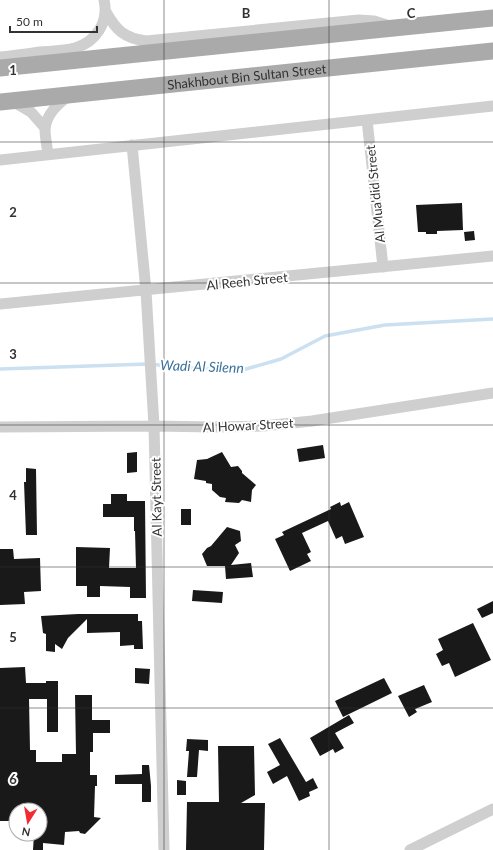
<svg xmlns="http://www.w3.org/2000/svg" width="493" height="850" viewBox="0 0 493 850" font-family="Lato,sans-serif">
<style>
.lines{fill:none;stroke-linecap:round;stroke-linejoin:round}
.stream{stroke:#cbe0f0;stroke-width:3.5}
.building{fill:#191919}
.street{stroke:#cfcfcf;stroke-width:11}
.primary{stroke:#aaa;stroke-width:17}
.grid{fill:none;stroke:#323232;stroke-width:1;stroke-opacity:0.55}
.labels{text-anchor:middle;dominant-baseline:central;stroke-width:4;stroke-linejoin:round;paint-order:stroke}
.street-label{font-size:13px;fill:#323232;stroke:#fff}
.water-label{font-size:14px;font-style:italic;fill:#38719c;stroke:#fff}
.grid-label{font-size:13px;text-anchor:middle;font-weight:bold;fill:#323232;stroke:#fff;stroke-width:4;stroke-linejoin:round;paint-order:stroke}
</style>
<rect width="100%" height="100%" fill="#fff"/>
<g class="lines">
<!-- stream -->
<path class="stream" d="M0,369l148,-5 56,5h42l35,-10 44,-23 60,-11 108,-6"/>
</g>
<!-- building -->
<path class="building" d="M462,203l1,27 -26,1v3h-11v-2h-8l-2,-27z
M474,231l1,9 -10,1 -1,-9z
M323,445l2,13 -26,4 -2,-13z
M137,452v20l-10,1v-20z
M222,452l9,15 7,-1 4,5v2l14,12 -4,5 -1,12 -9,-2 -3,3 -14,-1 1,-4 -6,-1 -8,-7v-6l-6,-1v-2l-12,-2 3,-19 10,-1z
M26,468l10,1 1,66h-11l-2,-53h2z
M111,494h16v7h18l1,97h-16v-11l-30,-1v11h-13v-11h-11v-39l34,1 -1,20h27l-1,-37h-1v-14h-31v-13h8z
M340,502l1,4 8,-4 15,35 -19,7 -3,-8 -6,3 -8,-18 -26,12 9,19 -4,2 4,7 -21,10 -15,-32 9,-4 -2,-3 49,-23 -1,-2z
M181,509h10v16h-10z
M227,527l13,4 1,10 -6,4 4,8 -8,12 20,-2 2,14 -27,2 -1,-13h-18l-5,-12 5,-6 4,-2z
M0,549h13l1,10 26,-1 1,33 -17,1 1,12 -25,1z
M193,590l30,2 -1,11 -30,-2z
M493,601v12l-11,5 -5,-9z
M78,614h60v7h4l1,28h-9v-4l-14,1v-14l-33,1v-14l-19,19 -6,11 -7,-5v8l-9,-1v-17l-3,-1 -2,-17z
M473,623l18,37 -36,17 -6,-14 -7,3 -6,-12 7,-4 -5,-11z
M25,667l1,16h20v-2h12v51h-11v-33h-18l1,51h6v12h26v-8h14l-1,-59h17v25h18v13h-17v19h-3v23h7v11h-2l-1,31 7,1 -16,16 -5,-1 -1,-2 -14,1 -1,13 -21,-2v7h-10l1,-16h6v-24h-24v11h-16v-153z
M135,668l15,1 -1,15 -14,-1z
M384,678l8,15 -49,24 -8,-16z
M424,685l8,17 -17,7 2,3 -8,5 -11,-21z
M349,715l5,8 -19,10 9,15 -9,5 -2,-4 -13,7 -10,-18z
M280,738l26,44 7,-4 5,10 -9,4 1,4 -11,5 -12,-25 -14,8 -6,-12 13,-7 -12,-21z
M187,739l21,1v11l-9,-1 -2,27h-10l2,-26h-3z
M218,746h36l1,49 -14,8h24l-1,47h-78l1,-48h32z
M142,765h7l2,21v16h-9v-18h-27v-9l27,-1z
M177,780l9,1v14h-9z"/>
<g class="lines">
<!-- street -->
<path class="street" d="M106,12c10,18 18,26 40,29l213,-21 15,1 16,5
M0,57c13,-1 27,-3 40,-5 12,-1 24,-1 35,-4 21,-6 34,-26 29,-48
M12,101l19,11 14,16
M367,120l16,147
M132,145l14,146 8,135 10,424
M48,154c-1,-8 -3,-17 -3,-25 1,-14 13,-26 24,-33
M0,160l493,-54
M0,304l493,-48
M0,427l154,-1 60,1 49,-1 49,-5 181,-28
M410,850l83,-41"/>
<!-- primary -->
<g class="primary">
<path d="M0,68l493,-50"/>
<path id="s1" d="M0,102l493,-51"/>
</g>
</g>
<!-- grid -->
<path class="grid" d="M164,0v850M329,0v850M0,142h493M0,283h493M0,425h493M0,567h493M0,708h493"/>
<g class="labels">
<!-- street labels -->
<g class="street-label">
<text stroke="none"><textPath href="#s1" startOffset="248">Shakhbout Bin Sultan Street</textPath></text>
<text transform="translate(375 194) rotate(-96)">Al Mua'did Street</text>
<text transform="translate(247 281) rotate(-6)">Al Reeh Street</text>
<text transform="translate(248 425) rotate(-3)">Al Howar Street</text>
<text transform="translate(156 497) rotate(-91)">Al Kayt Street</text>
</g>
<!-- water labels -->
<g class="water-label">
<text transform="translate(202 366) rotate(2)">Wadi Al Silenn</text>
</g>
</g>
<g class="grid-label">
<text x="246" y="18">B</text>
<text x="411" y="18">C</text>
<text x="13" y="75">1</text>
<text x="13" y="217">2</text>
<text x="13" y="359">3</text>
<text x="13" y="500">4</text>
<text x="13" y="642">5</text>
<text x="13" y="784">6</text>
</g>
<!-- north arrow -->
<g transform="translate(28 822) rotate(191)"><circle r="19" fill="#ffffff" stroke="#adadad"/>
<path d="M0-3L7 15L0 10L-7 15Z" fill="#f22b32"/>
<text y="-6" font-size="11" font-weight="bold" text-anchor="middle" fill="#323232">N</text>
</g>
<!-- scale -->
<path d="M10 26v6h87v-6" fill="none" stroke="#323232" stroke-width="2"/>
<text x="16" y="26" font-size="12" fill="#323232" stroke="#ffffff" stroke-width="3" paint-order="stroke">50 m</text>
</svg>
